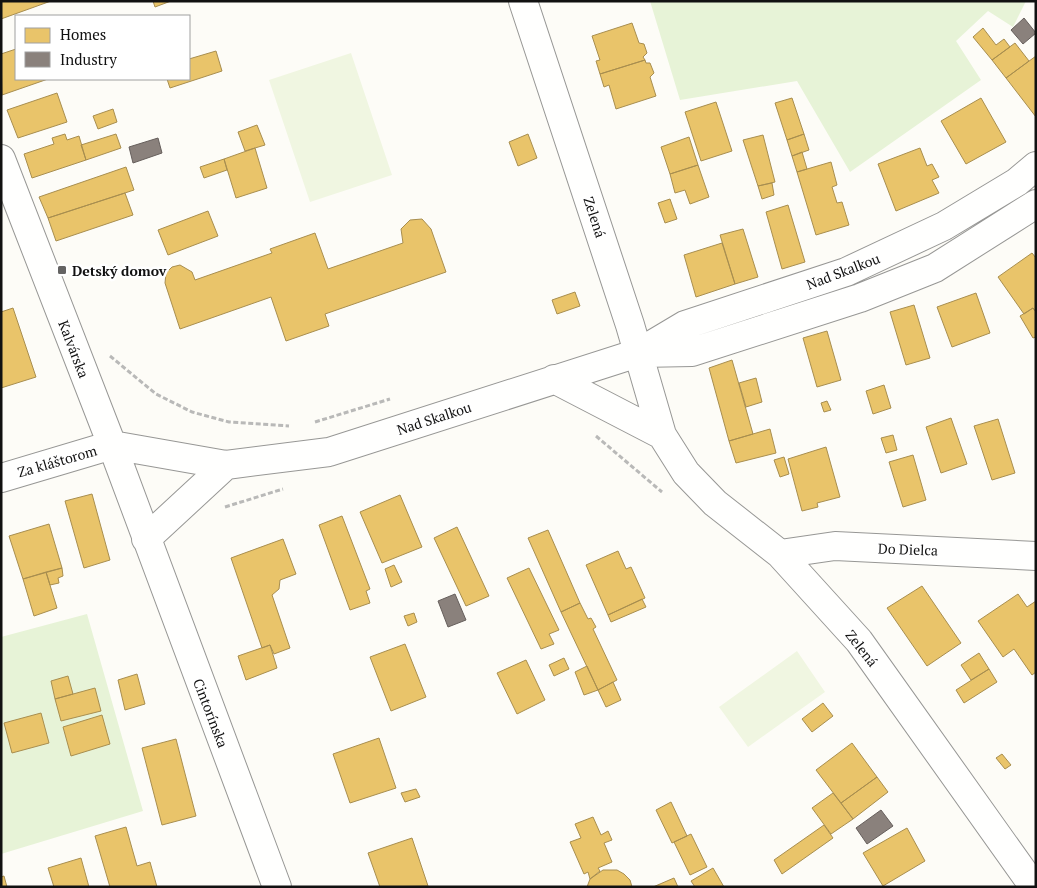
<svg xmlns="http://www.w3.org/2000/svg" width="1037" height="888" viewBox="0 0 1037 888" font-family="'PT Serif',serif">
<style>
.green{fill:#e7f3d7}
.pitch{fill:#f0f6e1}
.homes{fill:#e9c46a;stroke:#a88e4f}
.industry{fill:#8a817c;stroke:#665f5c}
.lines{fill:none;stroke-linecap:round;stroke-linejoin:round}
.minor-casing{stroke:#979795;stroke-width:30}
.path{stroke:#b9b9b8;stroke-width:3;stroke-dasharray:5 2.5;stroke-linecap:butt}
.minor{stroke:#fffffe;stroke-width:28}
.poi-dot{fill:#646362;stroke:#fff;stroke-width:2}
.labels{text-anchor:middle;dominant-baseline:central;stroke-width:5;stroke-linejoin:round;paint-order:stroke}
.street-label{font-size:14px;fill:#111;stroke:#fff}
.poi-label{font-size:14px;font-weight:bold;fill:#111;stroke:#fff;text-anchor:start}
</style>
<rect width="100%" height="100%" fill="#fdfcf7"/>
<!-- green -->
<path class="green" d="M650,1h376l-13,26 -25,-16 -32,30 25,39 -131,92 -53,-91 -117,19z
M87,614l56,197 -142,43v-217z"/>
<!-- pitch -->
<path class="pitch" d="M351,53l41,122 -82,27 -41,-122z
M797,651l28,41 -77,55 -29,-40z"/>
<!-- homes -->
<path class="homes" d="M1,1h50l-50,18z
M153,1h18l-16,6z
M632,23l7,20 5,1 3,9 -4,4 2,3 -45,14 -4,-13 4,-1 -8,-24z
M983,28l13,17 8,-6 6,8 -18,13 -19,-23z
M1015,43l14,18 -23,17 -14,-18z
M16,49v30h32l-46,16 -1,-41z
M216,51l6,20 -52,17 -3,-9h22v-20z
M1036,56v61l-30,-39z
M645,60l1,3h4l4,10 -4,4 6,19 -40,13 -7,-24 -5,2 -4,-13z
M57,93l10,29 -49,16 -11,-28z
M792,98l12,36 -17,6 -12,-37z
M981,98l25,44 -40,22 -25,-43z
M716,102l16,49 -31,10 -16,-49z
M113,109l4,13 -19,7 -5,-13z
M257,125l8,20 -20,6 -7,-19z
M65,134l2,6 12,-4 7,24 -54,18 -8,-24 30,-10 -2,-6z
M116,134l5,14 -35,12 -5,-15z
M528,134l9,24 -19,8 -9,-24z
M804,134l5,16 -17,6 -5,-16z
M763,135l12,47 -17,4 -15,-46z
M689,137l9,28 -28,9 -9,-27z
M255,148l12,40 -31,10 -12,-39z
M920,148l7,18 5,-2 7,13 -7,3 7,13 -43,18 -18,-47z
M802,152l5,17 -10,3 -5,-16z
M224,159l3,11 -23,8 -4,-11z
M831,162l6,23 -5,2 5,16 5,-1 7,23 -33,10 -19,-63z
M698,165l11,32 -19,7 -5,-14 -10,3 -5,-19z
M126,167l8,23 -86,28 -9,-21z
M772,183l2,12 -12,4 -4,-13z
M125,193l8,22 -77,26 -8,-23z
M670,199l7,20 -12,4 -7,-20z
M788,205l17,57 -23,7 -16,-57z
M208,211l10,25 -50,19 -10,-25z
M422,219l9,10 15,43 -121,42 4,12 -43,15 -15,-44 -91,32 -15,-46 1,-10 6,-6 8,-2 12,7 3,8 77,-27 -2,-4 45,-16 13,36 75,-26 -2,-14 9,-9z
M743,229l15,48 -23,7 -15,-49z
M722,243l13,41 -39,13 -12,-42z
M1032,253l4,5v54l-3,-4 -9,6 -26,-37z
M575,292l5,14 -23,8 -5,-14z
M976,293l14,40 -38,14 -15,-40z
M914,305l16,53 -24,7 -16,-53z
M13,308l23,69 -35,11v-76z
M1033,308l3,4v25l-3,1 -13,-22z
M827,331l14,49 -24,7 -14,-49z
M732,360l21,74 -24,7 -20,-73z
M756,378l6,24 -16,5 -7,-24z
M884,385l7,23 -18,6 -7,-23z
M827,401l4,9 -7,2 -3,-9z
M951,418l16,46 -26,9 -15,-46z
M998,419l17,54 -23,7 -18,-54z
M770,429l6,24 -40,10 -7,-22z
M893,435l4,15 -11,3 -5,-15z
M826,447l14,50 -23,6 1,4 -16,4 -14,-52z
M913,455l13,45 -23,7 -14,-45z
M784,457l5,17 -9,3 -6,-17z
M92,494l18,66 -26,8 -19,-67z
M400,495l22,52 -40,16 -22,-51z
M342,516l28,73 -4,2 4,12 -20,7 -31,-85z
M49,524l13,44 -39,11 -14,-43z
M457,527l32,69 -23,10 -32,-68z
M548,530l32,73 -19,9 -33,-74z
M283,539l13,35 -16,6 -1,9 -7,6 18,53 -16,6 -4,-9 -8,3 -31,-90z
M618,551l8,18 5,-2 14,31 -37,17 -22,-50z
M394,565l8,17 -11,5 -6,-18z
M62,568l1,8 -5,2 1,5 -9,2 -4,-13z
M529,568l30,62 -10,4 5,10 -13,5 -34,-71z
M46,572l11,36 -23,8 -11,-37z
M922,586l39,57 -34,23 -40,-58z
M1018,594l9,13 9,-6v71l-4,3 -18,-26 -11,8 -25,-36z
M642,599l4,8 -35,15 -3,-7z
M580,603l8,16 3,-1 5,9 -3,2 24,51 -19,10 -37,-78z
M414,613l3,9 -9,4 -4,-10z
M405,644l21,53 -35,14 -21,-54z
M270,645l7,23 -31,12 -8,-24z
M979,653l10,16 -18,11 -10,-15z
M564,658l5,11 -15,7 -5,-11z
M526,660l19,40 -28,14 -20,-41z
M587,666l11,24 -14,5 -9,-23z
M989,669l8,13 -33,21 -8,-13z
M137,674l8,30 -20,6 -7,-30z
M68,676l5,18 -18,5 -4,-18z
M613,682l8,18 -15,7 -8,-17z
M95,688l6,23 -40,10 -6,-22z
M823,703l10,13 -21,16 -10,-13z
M41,713l8,30 -37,10 -8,-30z
M102,715l8,29 -39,12 -8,-29z
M379,738l17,50 -46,15 -17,-49z
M176,739l20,77 -34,9 -20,-77z
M852,743l25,34 -36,26 -25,-33z
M1002,754l9,11 -6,4 -9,-11z
M877,777l11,15 -35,27 -12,-16z
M416,789l4,8 -15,5 -4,-9z
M833,793l20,26 -22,15 -19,-26z
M671,802l16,34 -15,7 -16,-33z
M593,817l8,18 7,-4 4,9 -8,3 8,19 -14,6 2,3 -10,8 -2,-7 -4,2 -14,-32 11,-4 -6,-14z
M824,825l9,13 -51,36 -8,-14z
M126,827l11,39 13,-4 7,25h-47l-15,-51z
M907,828l18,33 -42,25 -20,-33z
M691,834l16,33 -17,8 -16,-33z
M412,838l16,48 -48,1 -12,-34z
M81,858l8,29h-35l-6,-19z
M713,868l11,19h-29l-4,-6z
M603,870h14l7,4 6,6 2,7h-45l3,-8z
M4,876l3,11h-6v-10z
M674,878l4,9h-25z"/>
<!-- industry -->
<path class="industry" d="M1024,18l12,15 -13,11 -12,-14z
M158,138l4,15 -29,10 -4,-16z
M455,594l11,26 -18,7 -10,-26z
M881,810l12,16 -26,18 -11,-16z"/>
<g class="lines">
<!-- minor casing -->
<g class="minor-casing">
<path id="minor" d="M523,1l107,324 32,110 24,38 29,30 65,51 79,87 175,246
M1,159l111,286 165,442
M640,353l52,-1 168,-54 75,-30 101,-64
M554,379l108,56
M1,478l111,-33 114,20 103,-13 309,-99 47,-28 161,-53 98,-46 73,-44 19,-16
M146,539l80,-74
M780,554l55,-8 201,10"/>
</g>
<!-- path -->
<path class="path" d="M110,356l46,38 36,18 37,10 60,4
M315,422l75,-23
M596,436l66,56
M225,507l58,-18"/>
<!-- minor -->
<use href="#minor" class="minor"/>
</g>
<!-- markers -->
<rect class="poi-dot" x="57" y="265" width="10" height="10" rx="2.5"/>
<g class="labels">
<!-- street labels -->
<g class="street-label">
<text transform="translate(595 217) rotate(72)">Zelená</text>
<text transform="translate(843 271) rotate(-21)">Nad Skalkou</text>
<text transform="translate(74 349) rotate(69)">Kalvárska</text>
<text transform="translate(434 418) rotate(-18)">Nad Skalkou</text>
<text transform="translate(57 461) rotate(-16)">Za kláštorom</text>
<text transform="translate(908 549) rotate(2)">Do Dielca</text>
<text transform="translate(862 648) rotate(52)">Zelená</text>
<text transform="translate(211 713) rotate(69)">Cintorínska</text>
</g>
<!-- poi labels -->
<g class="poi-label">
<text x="72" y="270">Detský domov</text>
</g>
</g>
<!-- border -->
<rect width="1037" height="888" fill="none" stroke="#111111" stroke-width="5"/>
<!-- legend -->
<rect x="15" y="15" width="175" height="65" fill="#ffffff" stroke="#a0a0a0"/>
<rect x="25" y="28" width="25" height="15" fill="#e9c46a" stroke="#a0a0a0"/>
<text x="60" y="40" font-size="15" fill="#111111">Homes</text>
<rect x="25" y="52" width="25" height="15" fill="#8a817c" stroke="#a0a0a0"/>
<text x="60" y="65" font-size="15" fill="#111111">Industry</text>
</svg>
